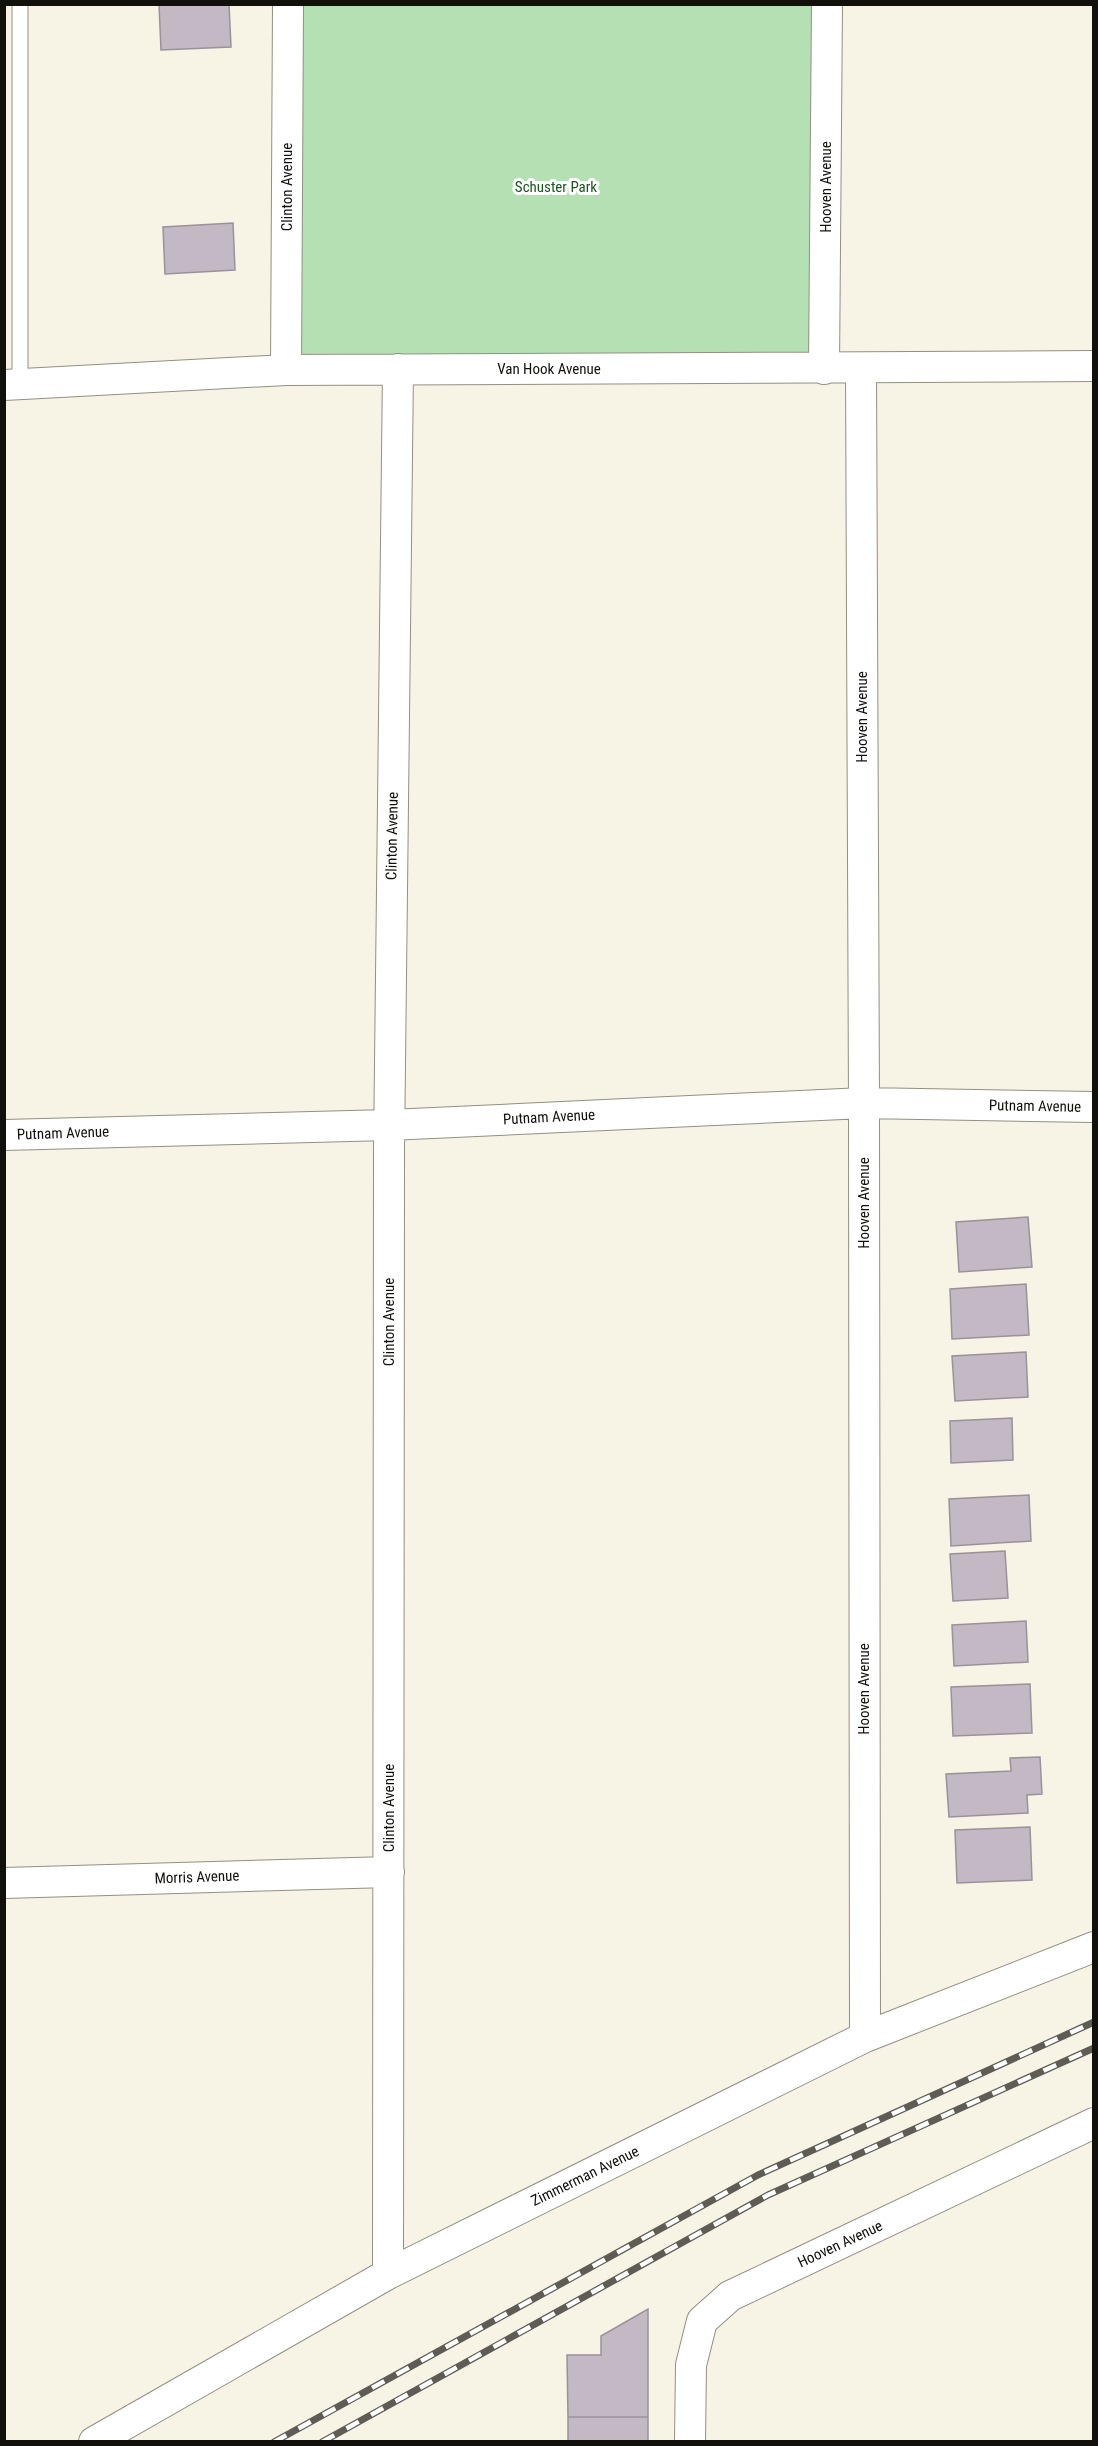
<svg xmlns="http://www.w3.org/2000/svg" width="1098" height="2446" viewBox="0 0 1098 2446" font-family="'Roboto Condensed',sans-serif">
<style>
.green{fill:#b4e0b4}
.building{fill:#c3b9c4;stroke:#9a919b;stroke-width:1.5}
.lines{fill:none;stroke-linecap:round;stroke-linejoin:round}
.service-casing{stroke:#938f83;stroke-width:17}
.minor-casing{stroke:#938f83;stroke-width:32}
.service{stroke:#fff;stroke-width:15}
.minor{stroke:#fff;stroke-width:30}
.rail-casing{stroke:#5e5c54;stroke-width:7}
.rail{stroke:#fff;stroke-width:4.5;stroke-dasharray:14;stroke-linecap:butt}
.labels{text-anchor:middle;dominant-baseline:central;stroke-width:6;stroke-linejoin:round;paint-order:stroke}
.street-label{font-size:15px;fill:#11100b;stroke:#fff}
.park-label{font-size:15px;fill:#16581e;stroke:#fff}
</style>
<rect width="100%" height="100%" fill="#f7f3e5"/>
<!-- green -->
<path class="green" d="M288,5h539l-3,364 -538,1z"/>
<!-- building -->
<path class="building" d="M159,4h70l2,43 -70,3z
M233,223l2,47 -70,4 -2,-47z
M1028,1217l4,50 -73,5 -3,-50z
M1026,1284l3,51 -77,4 -2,-50z
M1026,1352l2,45 -73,4 -3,-45z
M1012,1418l1,42 -62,3 -1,-42z
M1029,1495l2,46 -80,5 -2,-47z
M1005,1551l3,47 -55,3 -3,-47z
M1026,1621l2,41 -74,4 -2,-41z
M1030,1684l2,49 -79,3 -2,-49z
M1040,1757l2,37 -15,1 1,18 -79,4 -3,-43 65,-3 -1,-13z
M1030,1827l2,53 -75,3 -2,-53z
M648,2309v108h-80l-1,-62h34v-19z
M568,2417h80v25h-80z"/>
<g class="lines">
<!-- service casing -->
<g class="service-casing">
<path id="service" d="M20,4v380"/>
</g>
<!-- minor casing -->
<g class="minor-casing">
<path id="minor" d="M861,368l3,735 1,934
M824,369l3,-365
M286,370l2,-366
M4,385l282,-15 808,-4
M4,1135l385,-10 475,-22 230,4
M4,1883l385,-11
M388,2274l1,-1124 9,-781
M94,2442l294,-168 477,-237 229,-90
M690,2442l1,-77 11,-44 28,-25 364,-173"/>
</g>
<!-- service -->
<use href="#service" class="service"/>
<!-- minor -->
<use href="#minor" class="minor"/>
<!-- rail casing -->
<g class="rail-casing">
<path id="rail" d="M274,2442l484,-267 336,-153
M322,2442l446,-247 326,-147"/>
</g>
<!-- rail -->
<use href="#rail" class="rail"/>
</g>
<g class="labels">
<!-- street labels -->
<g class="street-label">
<text transform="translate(287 187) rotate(-90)">Clinton Avenue</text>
<text transform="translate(826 187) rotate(-90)">Hooven Avenue</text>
<text x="549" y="369">Van Hook Avenue</text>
<text transform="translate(862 717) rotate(-90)">Hooven Avenue</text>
<text transform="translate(392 836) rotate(-89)">Clinton Avenue</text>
<text transform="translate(1035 1106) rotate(1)">Putnam Avenue</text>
<text transform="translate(549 1117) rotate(-3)">Putnam Avenue</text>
<text transform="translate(63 1133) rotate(-2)">Putnam Avenue</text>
<text transform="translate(864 1203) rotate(-90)">Hooven Avenue</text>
<text transform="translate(389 1322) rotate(-90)">Clinton Avenue</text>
<text transform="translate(864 1689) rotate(-90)">Hooven Avenue</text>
<text transform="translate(389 1808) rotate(-90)">Clinton Avenue</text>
<text transform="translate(197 1877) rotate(-2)">Morris Avenue</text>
<text transform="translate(585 2176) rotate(-26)">Zimmerman Avenue</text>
<text transform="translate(840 2244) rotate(-25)">Hooven Avenue</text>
</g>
<!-- park labels -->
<g class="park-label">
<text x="556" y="187">Schuster Park</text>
</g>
</g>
<!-- border -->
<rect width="1098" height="2446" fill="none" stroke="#11100b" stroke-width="12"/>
</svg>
